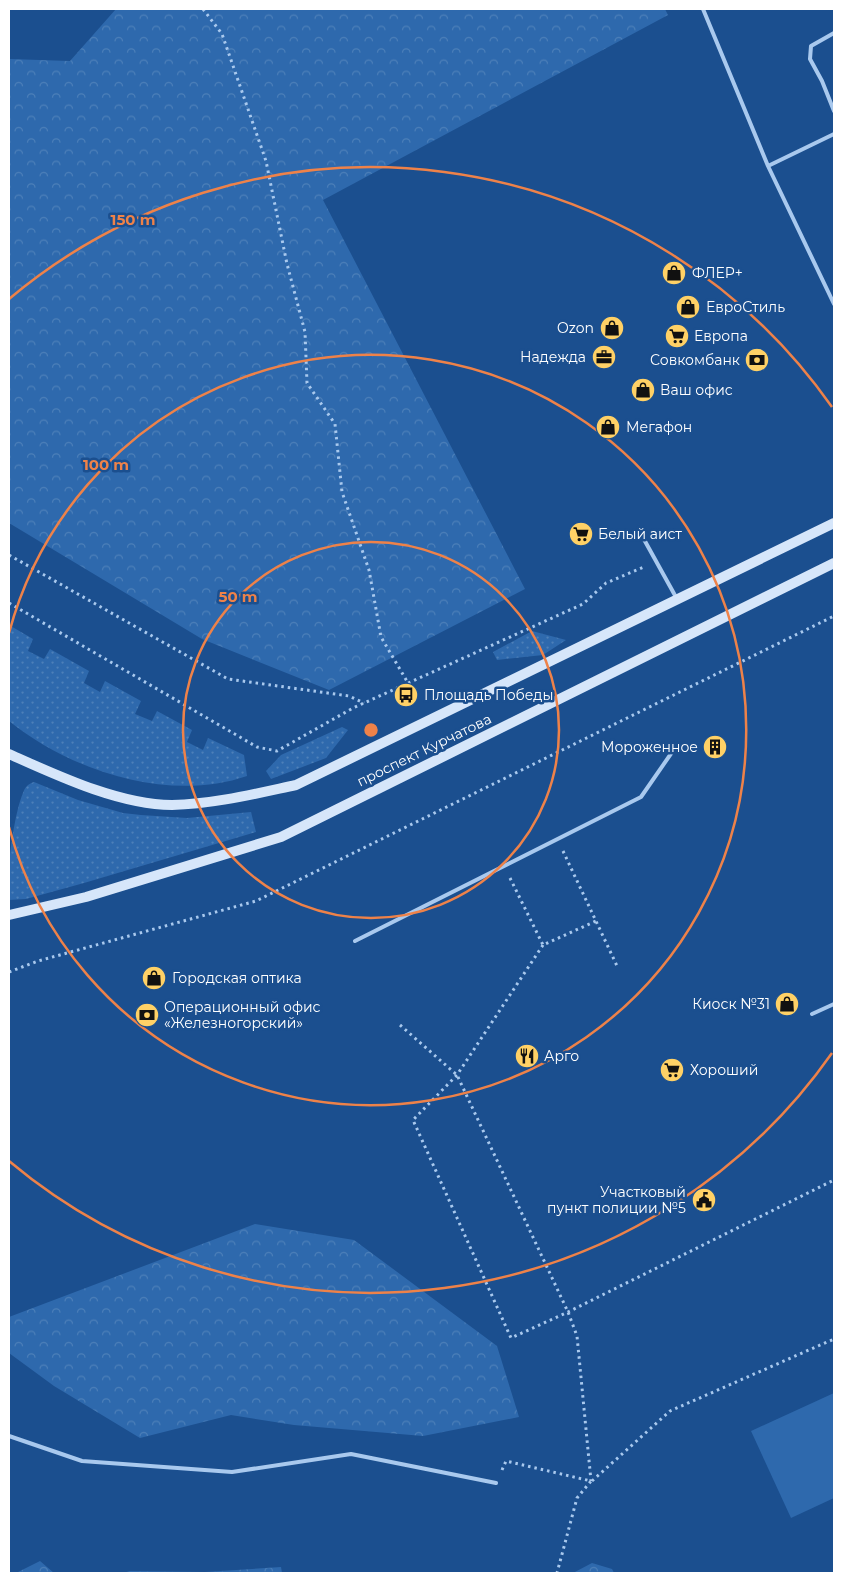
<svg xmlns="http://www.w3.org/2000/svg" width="843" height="1582" viewBox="0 0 843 1582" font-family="Montserrat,sans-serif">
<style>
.grass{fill:url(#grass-dots)}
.forest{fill:url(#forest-crowns)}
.pitch{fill:#2e69ad}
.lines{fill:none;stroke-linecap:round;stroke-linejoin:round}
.path{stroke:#a9c9ee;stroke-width:3;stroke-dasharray:2.5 4;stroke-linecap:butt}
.service{stroke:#a9c9ee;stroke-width:4}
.secondary{stroke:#d6e6fa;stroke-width:10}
.ring{fill:none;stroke:#ee8249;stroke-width:2.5}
.labels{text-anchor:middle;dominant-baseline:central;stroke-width:5;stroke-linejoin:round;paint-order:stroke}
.poi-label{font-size:14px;fill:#fff;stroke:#1b4f8f;text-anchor:start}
.street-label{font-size:14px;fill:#fff;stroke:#1b4f8f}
.centre{fill:#ee8249;stroke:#1b4f8f;stroke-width:2.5}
.ring-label{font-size:15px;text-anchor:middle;font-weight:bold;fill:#ee8249;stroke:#1b4f8f;stroke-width:5;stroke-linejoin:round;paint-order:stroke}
</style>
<defs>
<pattern id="grass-dots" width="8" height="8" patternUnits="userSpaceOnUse" patternTransform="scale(1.25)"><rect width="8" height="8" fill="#2e69ad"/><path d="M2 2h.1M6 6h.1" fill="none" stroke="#4d80b9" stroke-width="1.8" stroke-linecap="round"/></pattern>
<pattern id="forest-crowns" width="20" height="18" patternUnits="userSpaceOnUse" patternTransform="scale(1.25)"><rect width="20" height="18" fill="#2e69ad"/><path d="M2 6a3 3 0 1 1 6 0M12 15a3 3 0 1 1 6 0" fill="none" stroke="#4d80b9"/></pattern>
</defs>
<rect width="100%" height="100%" fill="#1b4f8f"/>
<!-- grass -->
<path class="grass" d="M9,625l24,14 -5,12 16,8 6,-10 39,22 -5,12 16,9 5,-11 36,20 -6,13 17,7 5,-10 35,19 -5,12 16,8 5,-12 36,17 3,21c-78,27 -176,-5 -238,-55z
M532,631l34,9 -23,15 -46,5 -4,-8z
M342,727l6,3 -22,28 -55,21 -5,-8 15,-16z
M34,782l44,18 45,13 18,2 46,3 64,-6 5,20 -172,51 -58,16 -17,1c-4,-21 5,-87 14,-107 2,-6 5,-9 11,-11z"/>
<!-- forest -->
<path class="forest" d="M116,9h549l3,6 -345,185 202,389 -196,101 -127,-51 -193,-116v-464l61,2z
M255,1224l99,16 143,106 22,71 -96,19 -129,-11 -63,-10 -91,23 -86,-52 -45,-33v-36z
M40,1561l14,12h-38z
M592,1563l20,6 2,4h-41z
M281,1567l1,6h-159l7,-2 75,1z"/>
<!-- pitch -->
<path class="pitch" d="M834,1393v105l-43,20 -40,-87z"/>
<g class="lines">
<!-- path -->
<path class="path" d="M203,9l19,25 44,127 21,103 18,68 2,51 28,41 7,68 27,78 12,67 27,46
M9,555l219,124 121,17 15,7
M9,603l248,144 20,4 76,-43 230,-104 23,-21 38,-16
M563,851l55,117
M510,878l33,67 53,-24
M543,945l-86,130 -44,45 98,218 57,-26 266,-132
M9,972l29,-11 218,-60 578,-285
M400,1025l57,50 111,237 9,24 14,145
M502,1470l4,-9 85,20 -14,17 -20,75
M592,1481l78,-70 164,-72"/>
<!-- service -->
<path class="service" d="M703,9l65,157 66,138
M834,33l-23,13 -1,13 12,22 12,30
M768,166l66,-32
M641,534l36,65
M355,941l286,-144 36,-52
M812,1014l22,-10
M9,1436l73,25 150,11 119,-18 145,29"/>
<!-- secondary -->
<path class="secondary" d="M9,754c47,21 110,51 163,51 42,-1 82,-11 124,-20l538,-262
M9,915l77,-18 195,-60 553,-274"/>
</g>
<!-- distance rings -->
<g class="ring">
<circle cx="371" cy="730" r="188"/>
<path d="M9 633A375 375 0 1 1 9 827"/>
<path d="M832 1053A563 563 0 0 1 9 1161M9 299A563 563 0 0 1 832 407"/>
</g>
<!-- icons -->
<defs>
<g id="shop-disc" transform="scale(1.25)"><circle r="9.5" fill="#ffd166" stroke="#1b4f8f"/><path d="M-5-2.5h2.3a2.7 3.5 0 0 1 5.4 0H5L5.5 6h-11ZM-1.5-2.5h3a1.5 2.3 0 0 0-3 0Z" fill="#111"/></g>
<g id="supermarket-disc" transform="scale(1.25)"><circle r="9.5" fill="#ffd166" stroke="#1b4f8f"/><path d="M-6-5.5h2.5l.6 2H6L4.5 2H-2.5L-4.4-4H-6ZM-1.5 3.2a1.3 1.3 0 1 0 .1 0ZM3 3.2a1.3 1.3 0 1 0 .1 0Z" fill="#111"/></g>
<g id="office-disc" transform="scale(1.25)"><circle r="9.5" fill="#ffd166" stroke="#1b4f8f"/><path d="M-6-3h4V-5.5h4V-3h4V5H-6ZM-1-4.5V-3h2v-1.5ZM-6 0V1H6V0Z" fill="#111"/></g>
<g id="bank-disc" transform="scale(1.25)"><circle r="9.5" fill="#ffd166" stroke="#1b4f8f"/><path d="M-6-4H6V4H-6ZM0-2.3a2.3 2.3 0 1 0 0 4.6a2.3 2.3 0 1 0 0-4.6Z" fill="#111"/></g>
<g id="bus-disc" transform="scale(1.25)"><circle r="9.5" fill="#ffd166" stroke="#1b4f8f"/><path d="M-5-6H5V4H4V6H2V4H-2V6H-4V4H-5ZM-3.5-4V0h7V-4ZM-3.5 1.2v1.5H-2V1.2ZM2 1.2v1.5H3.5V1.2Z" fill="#111"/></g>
<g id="building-disc" transform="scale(1.25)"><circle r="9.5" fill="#ffd166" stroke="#1b4f8f"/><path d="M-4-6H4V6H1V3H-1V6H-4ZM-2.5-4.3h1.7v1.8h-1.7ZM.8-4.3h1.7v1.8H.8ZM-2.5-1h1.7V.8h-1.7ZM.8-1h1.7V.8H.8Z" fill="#111"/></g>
<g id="restaurant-disc" transform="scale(1.25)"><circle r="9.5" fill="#ffd166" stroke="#1b4f8f"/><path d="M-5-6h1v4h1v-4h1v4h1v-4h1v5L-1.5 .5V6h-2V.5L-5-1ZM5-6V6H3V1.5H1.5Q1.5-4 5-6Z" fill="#111"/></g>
<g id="civic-disc" transform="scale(1.25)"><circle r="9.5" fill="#ffd166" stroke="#1b4f8f"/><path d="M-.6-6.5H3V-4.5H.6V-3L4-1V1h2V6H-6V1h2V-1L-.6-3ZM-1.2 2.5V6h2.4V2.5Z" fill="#111"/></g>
</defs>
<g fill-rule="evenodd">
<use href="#shop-disc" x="674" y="273"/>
<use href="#shop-disc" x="688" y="307"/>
<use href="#shop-disc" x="612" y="328"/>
<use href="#supermarket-disc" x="677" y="336"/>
<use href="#office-disc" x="604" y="357"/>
<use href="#bank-disc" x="757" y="360"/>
<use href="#shop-disc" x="643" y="390"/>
<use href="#shop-disc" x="608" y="427"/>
<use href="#supermarket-disc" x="581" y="534"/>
<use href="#bus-disc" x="406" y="695"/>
<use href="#building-disc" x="715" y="747"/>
<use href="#shop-disc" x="154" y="978"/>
<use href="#shop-disc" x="787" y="1004"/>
<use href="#bank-disc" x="147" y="1015"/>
<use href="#restaurant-disc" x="527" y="1056"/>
<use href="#supermarket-disc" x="672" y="1070"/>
<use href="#civic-disc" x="704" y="1200"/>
</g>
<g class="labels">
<!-- poi labels -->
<g class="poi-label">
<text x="692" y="273">ФЛЕР+</text>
<text x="706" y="307">ЕвроСтиль</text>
<text x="594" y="328" text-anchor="end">Ozon</text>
<text x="694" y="336">Европа</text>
<text x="586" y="357" text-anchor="end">Надежда</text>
<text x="740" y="360" text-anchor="end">Совкомбанк</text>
<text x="660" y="390">Ваш офис</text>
<text x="626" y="427">Мегафон</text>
<text x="598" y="534">Белый аист</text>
<text x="424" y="695">Площадь Победы</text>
<text x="698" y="747" text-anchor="end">Мороженное</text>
<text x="172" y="978">Городская оптика</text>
<text x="770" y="1004" text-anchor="end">Киоск №31</text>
<text x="164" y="1007">Операционный офис<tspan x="164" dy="16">«Железногорский»</tspan></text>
<text x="544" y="1056">Арго</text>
<text x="690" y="1070">Хороший</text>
<text x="686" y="1192" text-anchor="end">Участковый<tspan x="686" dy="16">пункт полиции №5</tspan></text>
</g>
<!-- street labels -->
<g class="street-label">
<text transform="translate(424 750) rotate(-26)">проспект Курчатова</text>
</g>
</g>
<circle cx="371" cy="730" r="8" class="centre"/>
<g class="ring-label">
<text x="133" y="225">150 m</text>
<text x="106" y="470">100 m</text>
<text x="238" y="602">50 m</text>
</g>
<!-- border -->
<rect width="843" height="1582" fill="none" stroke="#ffffff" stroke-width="20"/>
</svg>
